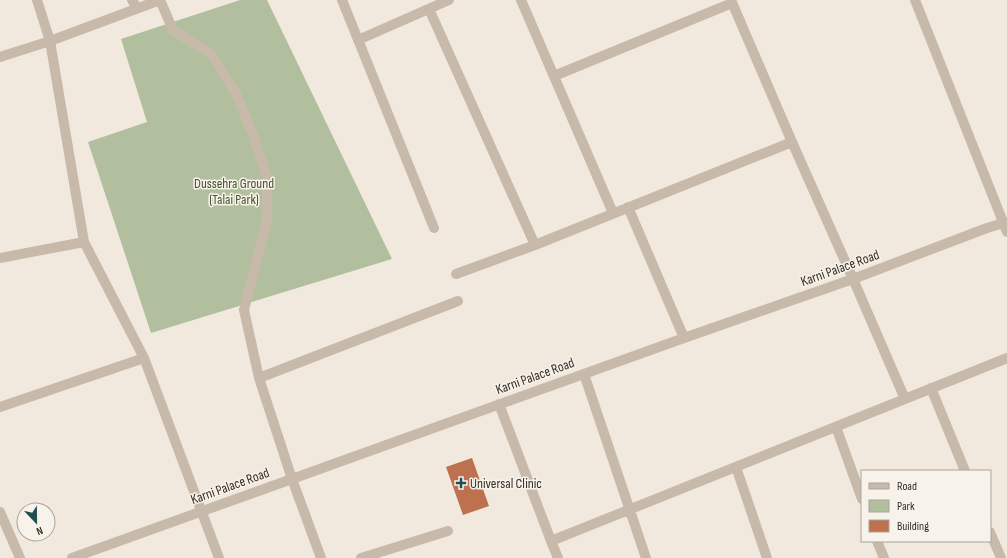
<svg xmlns="http://www.w3.org/2000/svg" width="1007" height="558" viewBox="0 0 1007 558" font-family="'Sofia Sans Condensed',sans-serif">
<style>
.green{fill:#b2bf9e}
.building{fill:#bd714f}
.lines{fill:none;stroke-linecap:round;stroke-linejoin:round}
.minor{stroke:#c8baaa;stroke-width:10}
.tertiary{stroke:#c8baaa;stroke-width:10}
.poi-dot{fill:#214e55;stroke:#f8f3ea;stroke-width:1.5}
.labels{text-anchor:middle;dominant-baseline:central;stroke-width:3;stroke-linejoin:round;paint-order:stroke}
.park-label{font-size:14px;fill:#43532f;stroke:#f8f3ea}
.street-label{font-size:14px;fill:#362e29;stroke:#f8f3ea}
.poi-label{font-size:14px;fill:#362e29;stroke:#f8f3ea;text-anchor:start}
</style>
<rect width="100%" height="100%" fill="#f1e9dd"/>
<!-- green -->
<path class="green" d="M240,0h27l125,259 -241,74 -63,-191 59,-20 -26,-83z"/>
<!-- building -->
<path class="building" d="M472,458l17,48 -26,9 -17,-48z"/>
<g class="lines">
<!-- minor -->
<path class="minor" d="M37,0l13,41 34,201 60,116 75,200
M132,0l5,8
M160,0l13,30 38,24 25,39 16,40 15,44v43l-23,90 15,68 33,101 29,79
M342,0l92,228
M521,0l92,213
M731,0l61,142 61,137 52,120
M915,0l92,232
M429,9l106,236
M358,40l91,-40
M554,76l178,-73
M628,207l56,131
M0,258l84,-16
M456,274l79,-29 257,-103
M584,374l62,184
M259,378l199,-77
M931,388l34,83
M499,404l52,137
M0,407l144,-49
M836,427l26,72
M736,467l31,91
M0,512l20,46
M990,532l11,26
M877,541l7,17
M72,558l612,-220 169,-59 134,-51 20,-6
M361,558l87,-27
M558,558l-7,-17 456,-183"/>
<!-- tertiary -->
<path class="tertiary" d="M0,57l50,-16 110,-41"/>
</g>
<!-- markers -->
<path class="poi-dot" d="M459 477h4v4h4v4h-4v4h-4v-4h-4v-4h4z"/>
<g class="labels">
<!-- park labels -->
<g class="park-label">
<text x="234" y="183">Dussehra Ground<tspan x="234" dy="16">(Talai Park)</tspan></text>
</g>
<!-- street labels -->
<g class="street-label">
<text transform="translate(840 268) rotate(-20)">Karni Palace Road</text>
<text transform="translate(535 376) rotate(-20)">Karni Palace Road</text>
<text transform="translate(230 486) rotate(-20)">Karni Palace Road</text>
</g>
<!-- poi labels -->
<g class="poi-label">
<text x="470" y="483">Universal Clinic</text>
</g>
</g>
<!-- legend -->
<rect x="861" y="470" width="130" height="72" fill="#f8f3ea" stroke="#aaa49d"/>
<rect x="869" y="483" width="20" height="6" fill="#c8baaa" stroke="#aaa49d"/>
<text x="897" y="490" font-size="12" fill="#362e29">Road</text>
<rect x="869" y="500" width="20" height="12" fill="#b2bf9e" stroke="#aaa49d"/>
<text x="897" y="510" font-size="12" fill="#362e29">Park</text>
<rect x="869" y="520" width="20" height="12" fill="#bd714f" stroke="#aaa49d"/>
<text x="897" y="530" font-size="12" fill="#362e29">Building</text>
<!-- north arrow -->
<g transform="translate(36 522) rotate(158)"><circle r="19" fill="#f8f3ea" stroke="#aaa49d"/>
<path d="M0-3L7 15L0 10L-7 15Z" fill="#214e55"/>
<text y="-6" font-size="11" font-weight="bold" text-anchor="middle" fill="#362e29">N</text>
</g>
</svg>
